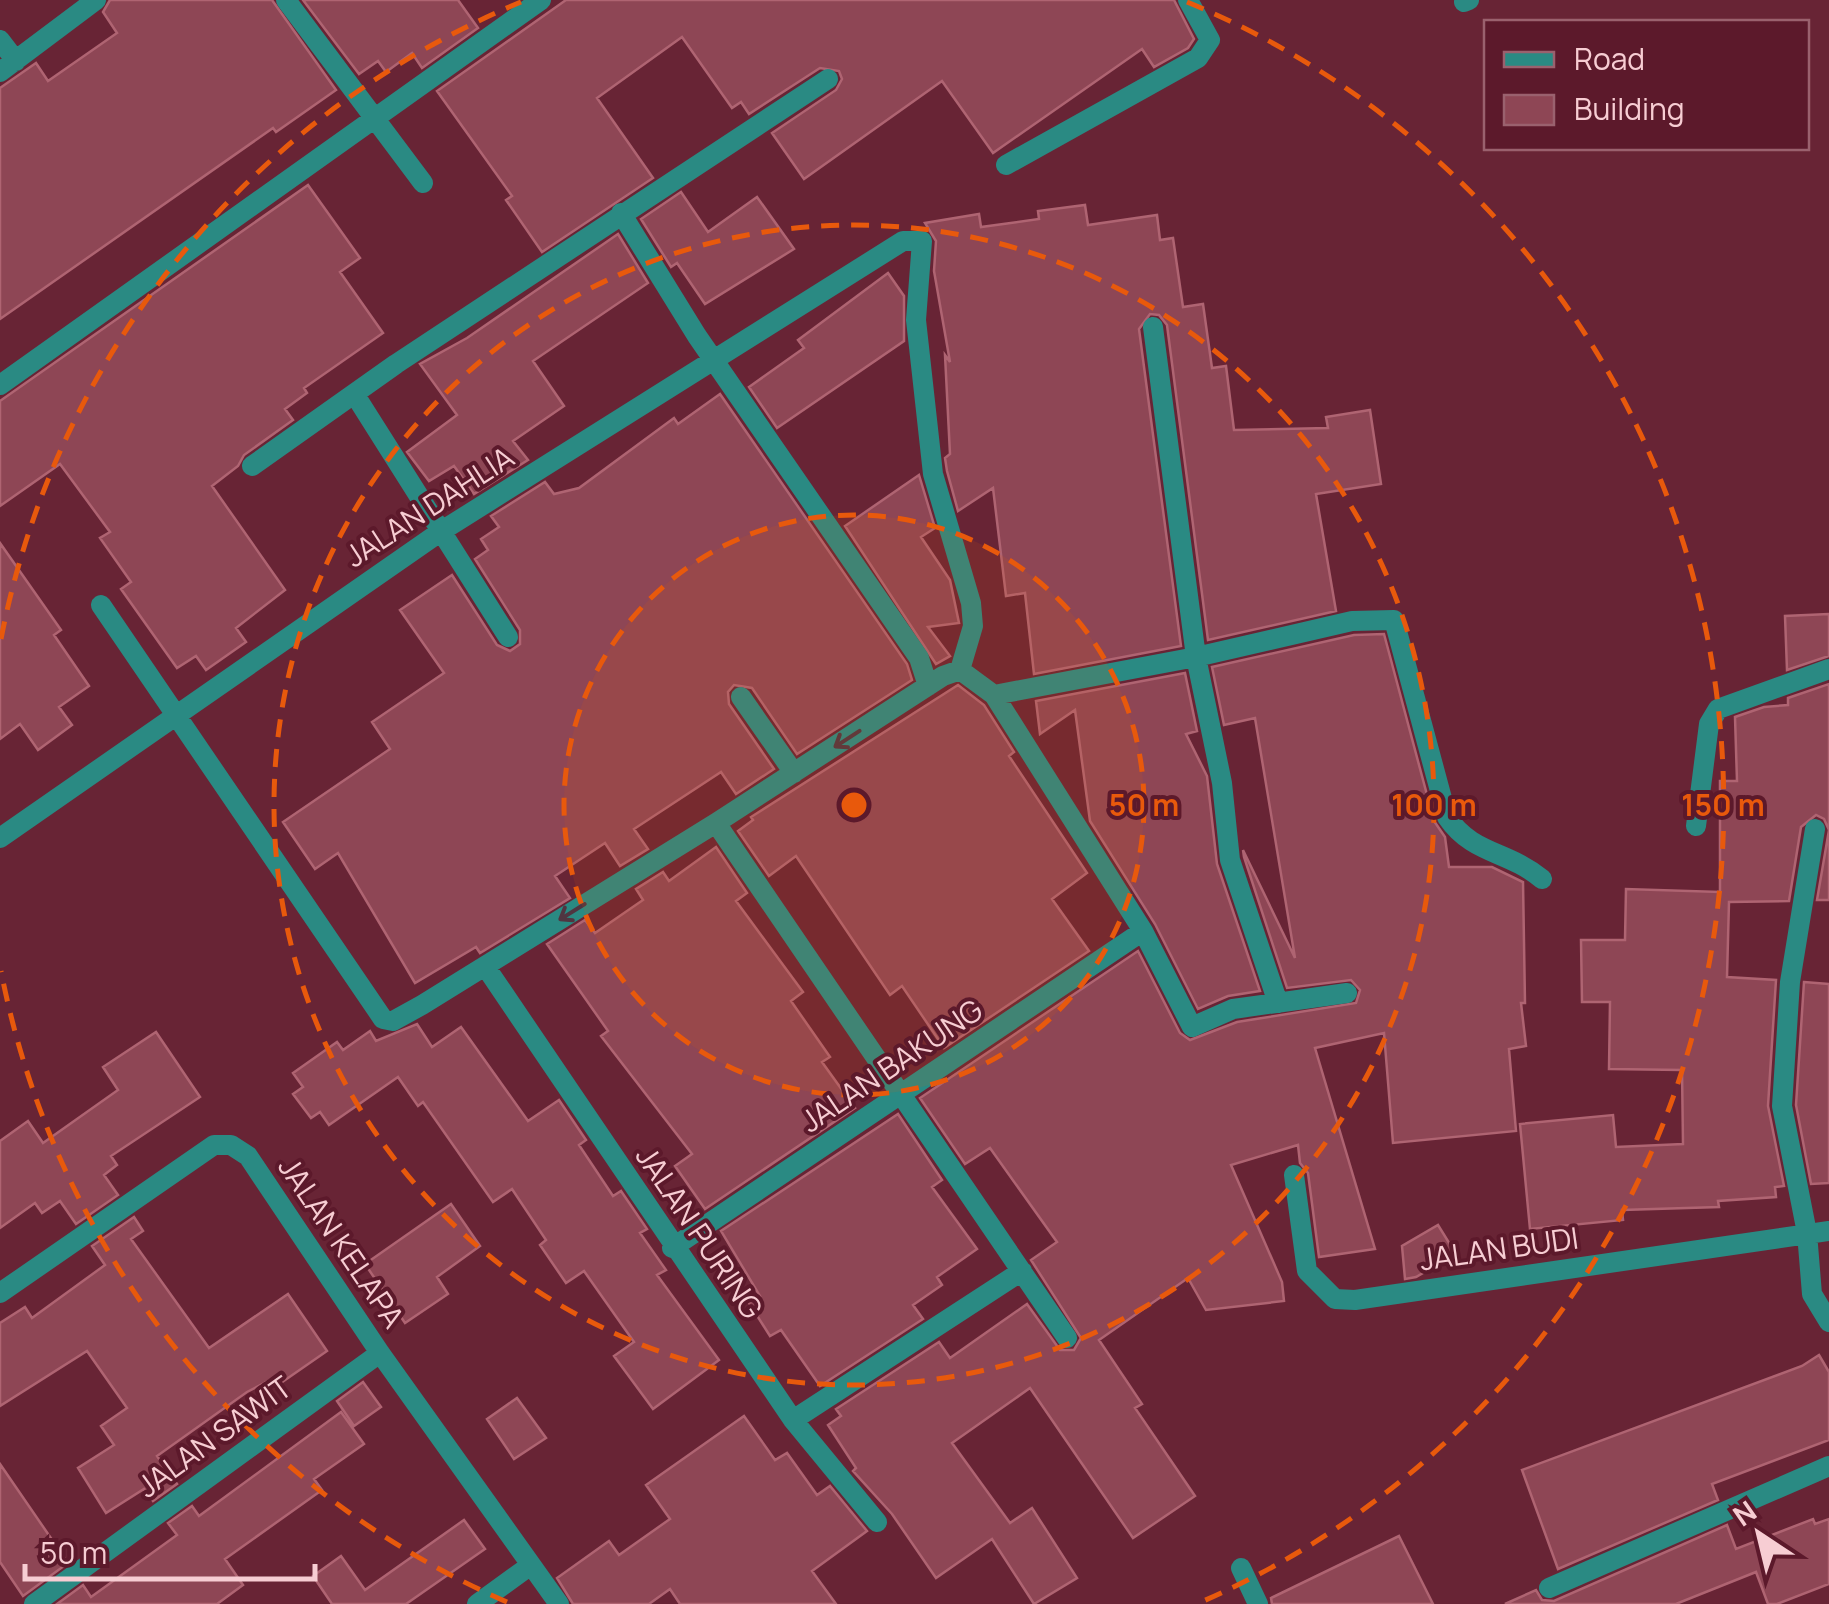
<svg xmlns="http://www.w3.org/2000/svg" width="1829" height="1604" viewBox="0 0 1829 1604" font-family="Manrope,sans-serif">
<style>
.building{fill:#8e4655;stroke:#af6472;stroke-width:2.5}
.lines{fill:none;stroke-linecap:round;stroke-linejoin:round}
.minor{stroke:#2a8a83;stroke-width:20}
.oneway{stroke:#503541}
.ring{fill:none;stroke:#e8590c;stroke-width:5;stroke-dasharray:18 12}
.labels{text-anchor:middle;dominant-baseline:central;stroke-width:8;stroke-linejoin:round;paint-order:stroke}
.street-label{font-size:30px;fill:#f7cdd3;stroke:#5c192b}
.centre{fill:#e8590c;stroke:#5c192b;stroke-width:5}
.ring-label{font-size:30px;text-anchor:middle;font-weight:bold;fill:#e8590c;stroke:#5c192b;stroke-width:8;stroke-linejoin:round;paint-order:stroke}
</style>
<rect width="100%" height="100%" fill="#682435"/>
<!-- building -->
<path class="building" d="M110,0h162l64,90 -60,42 -3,-4 -273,191v-231l36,-25 12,18 69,-48 -14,-21z
M303,0h155l20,28 -56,40 -10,-15 -26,19 -8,-11 -19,13z
M566,0h608l20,39 -6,9 -34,19 -12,-18 -149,104 -51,-72 -138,98 -32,-46 64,-43 6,-11 -3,-8 -19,-3 -71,46 -8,-12 -9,6 -50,-71 -85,61 56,80 -111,74 -36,-52 6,-4 -75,-105z
M308,185l52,73 -20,14 43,61 -79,55 3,5 -22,16 8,11 -49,35 -6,11 -26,20 73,104 -49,38 10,14 -40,28 -10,-14 -19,12 -56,-79 10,-7 -31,-44 10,-6 -50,-68 -60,42v-105z
M681,192l27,40 49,-35 37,52 -89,55 -28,-41 -6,4 -30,-48z
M1085,205l3,20 69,-10 3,25 13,-2 10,69 20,-3 9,64 14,-2 8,64 94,-2 -2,-11 44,-7 11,74 -65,10 20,117 -128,29 -41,-315 -8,-10 -9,-1 -11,15 42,317 -147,28 -9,-81 -19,3 -13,-108 -35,23 -11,-40 -2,-13 5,-4 -5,-99 5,7 -16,-91 2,-30 -11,-18 54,-9 2,13 58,-8 -1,-8z
M618,234l30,49 -115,78 31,45 -51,35 15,19 -54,34 -20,-28 -25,15 -22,-29 50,-37 -37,-51 47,-26z
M888,273l16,23v45l-127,87 -28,-41 55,-39 -6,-8z
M720,394l187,270 5,16 -115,74 -45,-66 -18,-3 -6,7 1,12 45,65 -38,25 -15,-22 -87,57 14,20 -28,17 -15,-23 -50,33 15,22 -90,55 -4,-6 -61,36 -77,-130 -23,16 -32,-47 107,-73 -18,-27 72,-49 -44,-63 52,-35 45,70 13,6 10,-7v-14l-45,-71 13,-9 -7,-11 18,-12 -8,-11 54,-34 9,12 25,-6 95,-70 4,6z
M919,475l16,53 -14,9 29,43 9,43 -31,4 22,29 -14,8 -91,-138z
M0,543l61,87 -7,5 35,51 -30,21 13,18 -34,25 -18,-26 -20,15z
M1829,614v42l-42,14 -2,-54z
M1384,634l50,187 11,16 4,30h43l31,15 2,121h-4l5,43 -17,3 7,82 -123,12 -9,-110 -69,15 60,201 -56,8 -11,-84 -8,-10 -2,-18 -67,20 51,117 2,19 -78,9 -18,-32 -89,62 43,64 -7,4 60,88 -62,42 -103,-150 -78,55 58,80 22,-15 45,70 -43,26 -42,-65 -56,39 -44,-64 -39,-43 3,-3 -28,-43 13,-9 -5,-7 103,-67 11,16 77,-54 33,46h14l7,-12 -50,-78 26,-18 -67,-94 -25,16 -45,-66 218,-147 42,82 10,7 47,-18 119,-19 4,-13 -9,-10 -64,8 -43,-131 -1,-7 52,108 -40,-240 -31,7 -12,-58 142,-32z
M1185,673l12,58 -11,3 21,42 10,88 43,127 -32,5 -30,13 -43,-85 -65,-103 -15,-111 -35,24 -4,-33z
M1829,684v216h-12l12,-70 -5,-11 -8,-4 -15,12 -12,74 -60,1 -2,75 49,3 -8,126 16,80 -9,1 1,10 -58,4 1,6 -97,3 1,10 -93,9 -10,-105 93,-9 3,32 67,-3 -1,-74 -73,-1 1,-67h-28l-1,-62h44l1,-51 94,3v-111h17l-2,-64 29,-10 24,-2v-7z
M958,685l26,20 30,47 -5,4 78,117 -35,26 37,52 -145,97 -42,-62 -12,9 -94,-139 -27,20 -31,-45 15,-11 -2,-3z
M716,847l31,46 -11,8 67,91 -12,9 39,56 -8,5 33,46 -150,101 -30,-43 17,-12 -91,-118 7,-5 -61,-87 38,-24 10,13 48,-33 -7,-11 27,-17 6,9z
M1804,982l25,2v199l-18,1 -15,-79z
M417,1024l15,23 29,-20 67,94 31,-21 27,40 -7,5 34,51 8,-5 26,38 -7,4 26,37 -9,5 62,85 -66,49 -39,-53 20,-14 -50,-71 -18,12 -26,-38 6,-5 -34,-51 -19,13 -70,-100 -5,4 -20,-29 -69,48 -9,-13 -9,6 -18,-24 10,-7 -10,-14 44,-31 6,8 27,-19 6,10z
M156,1032l44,65 -89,59 6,9 -13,10 14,20 -42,29 -16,-23 -18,12 -7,-10 -35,25v-87l28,-20 15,22 75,-53 -15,-23z
M898,1114l44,66 -10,7 45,62 -40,28 5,8 -29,20 10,14 -103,67 -39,-56 -11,6 -21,-33 11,-7 -39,-65z
M451,1204l29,42 -43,31 11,17 -43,29 -40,-59z
M134,1217l9,14 -12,8 78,109 79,-54 39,57 -52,36 -5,-7 -23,12 -90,64 20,28 -24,17 -9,-12 -38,24 -28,-45 36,-23 -13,-19 26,-18 -40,-57 -87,55v-83l25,-16 7,11 73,-53 -13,-19z
M1438,1225l18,29 -40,23 -11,2 -3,-33z
M1819,1355l10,17v68l-117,44 6,16 -160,69 -36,-99 280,-104z
M363,1382l18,25 -27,19 -17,-25z
M517,1398l29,40 -32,21 -27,-40z
M341,1412l23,32 -50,35 8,11 -97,69 18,26 -26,19h-160l26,-19 8,12 86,-62 -9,-12 24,-17 7,10z
M744,1416l31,44 12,-7 30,42 13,-9 37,45 -55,40 24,33h-156l-10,-15 -21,15h-76l-16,-26 52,-37 10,14 51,-36 -24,-34z
M0,1464l68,99 -45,33 -23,-34z
M1813,1519l2,5 14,-5v65l-52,20h-9l-12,-32 -80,32h-171l31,-14 6,10 12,1 173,-76 9,24z
M464,1520l21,29 -79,55h-74l-19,-28 28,-20 24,34z
M1399,1536l34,68h-161l-1,-6z"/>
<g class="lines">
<!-- minor -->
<path class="minor" d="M286,0l137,183
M1464,2l5,-2
M0,40l16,21
M0,72l96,-72
M1006,165l192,-107 12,-18 -22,-40
M621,213l76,123 222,322 9,28
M1153,327l43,330 26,126 8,77 48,143
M0,385l541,-385
M355,395l153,242
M252,466l144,-102 432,-285
M101,605l282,414 10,2 29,-16 294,-182 227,-147 17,-6 34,25 149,236 49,96 41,-18 114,-16
M994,695l202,-38 156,-36 42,-1 53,197c26,38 60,33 95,62
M741,697l53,76
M716,823l351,515
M1696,826l13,-102 9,-15 111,-40
M1815,829l-25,153 -8,124 25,127 5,61 17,28
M0,838l440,-306 463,-291h19l-6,79 17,154 38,129 2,23 -13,44
M485,966l308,454 84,102
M1294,1175l13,96 28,28 20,1 474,-69
M672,1248l471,-317
M0,1293l214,-148h17l17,11 132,197 179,251
M793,1420l229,-149
M1241,1568l17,36
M1549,1588l280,-122
M34,1604l346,-251
M477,1604l54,-39"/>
</g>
<!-- one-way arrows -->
<defs><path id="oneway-shaft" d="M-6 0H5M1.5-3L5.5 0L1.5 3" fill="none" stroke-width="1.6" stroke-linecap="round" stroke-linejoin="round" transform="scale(2.5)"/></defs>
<g class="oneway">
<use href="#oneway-shaft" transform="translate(847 739) rotate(147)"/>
<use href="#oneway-shaft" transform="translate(572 912) rotate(148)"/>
</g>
<!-- distance rings -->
<circle cx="854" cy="805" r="290" fill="#e8590c" fill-opacity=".12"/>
<g class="ring">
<circle cx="854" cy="805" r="290"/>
<circle cx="854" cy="805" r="580"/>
<path d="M507 1602A869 869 0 0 1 1 971M1 639A869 869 0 0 1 521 2M1187 2A869 869 0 0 1 1201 1602"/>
</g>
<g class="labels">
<!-- street labels -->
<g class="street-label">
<text transform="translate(429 506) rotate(-33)">JALAN DAHLIA</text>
<text transform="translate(891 1065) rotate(-34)">JALAN BAKUNG</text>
<text transform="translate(700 1232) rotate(56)">JALAN PURING</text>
<text transform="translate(342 1242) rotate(56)">JALAN KELAPA</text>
<text transform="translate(1499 1248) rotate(-8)">JALAN BUDI</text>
<text transform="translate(214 1436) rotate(-36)">JALAN SAWIT</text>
</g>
</g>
<circle cx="854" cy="805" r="15" class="centre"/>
<g class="ring-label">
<text x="1144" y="816">50 m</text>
<text x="1434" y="816">100 m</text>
<text x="1723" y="816">150 m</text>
</g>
<!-- legend -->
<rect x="1484" y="20" width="325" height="130" fill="#5c192b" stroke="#9a616e" stroke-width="2.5"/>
<rect x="1504" y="52" width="50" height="15" fill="#2a8a83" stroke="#9a616e" stroke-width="2.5"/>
<text x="1574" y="70" font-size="30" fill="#f7cdd3">Road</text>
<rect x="1504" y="95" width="50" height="30" fill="#8e4655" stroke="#9a616e" stroke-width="2.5"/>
<text x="1574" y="120" font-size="30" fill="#f7cdd3">Building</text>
<!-- north arrow -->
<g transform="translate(1759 1534) rotate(325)" stroke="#5c192b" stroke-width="8" paint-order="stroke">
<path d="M0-8L18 38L0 25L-18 38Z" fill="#f7cdd3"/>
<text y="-15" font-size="28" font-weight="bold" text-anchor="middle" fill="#f7cdd3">N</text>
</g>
<!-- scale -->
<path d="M25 1564v15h290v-15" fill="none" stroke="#f7cdd3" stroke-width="5"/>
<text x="40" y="1564" font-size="30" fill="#f7cdd3" stroke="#5c192b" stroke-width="8" paint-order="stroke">50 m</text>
</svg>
